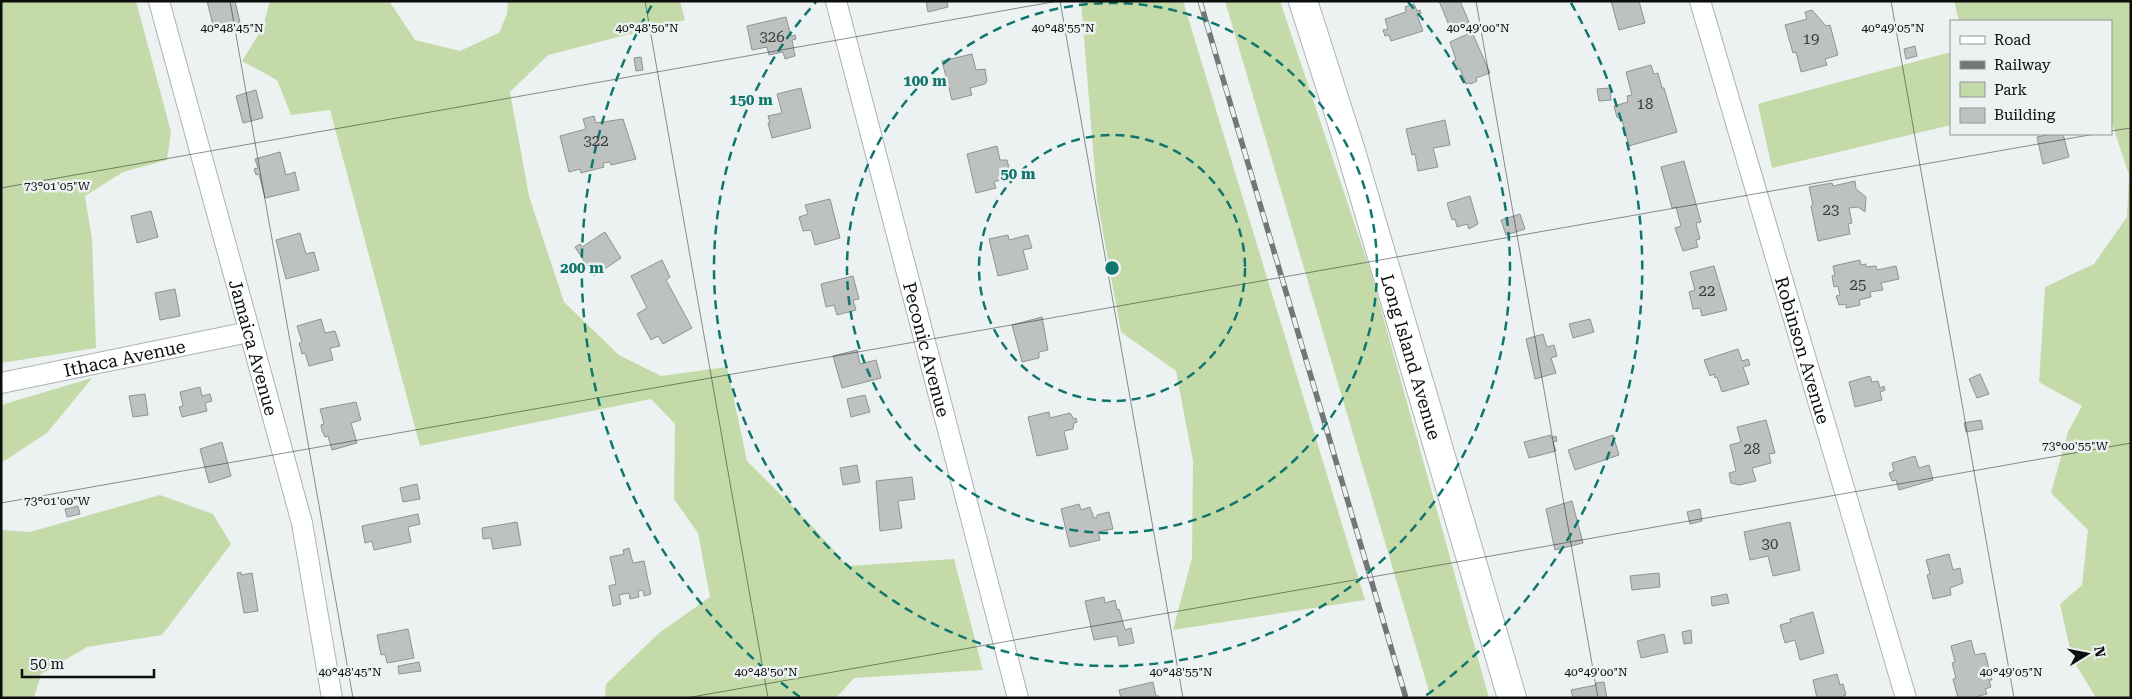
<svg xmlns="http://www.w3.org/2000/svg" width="2132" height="699" viewBox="0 0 2132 699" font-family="'Roboto Serif',serif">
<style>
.green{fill:#c4dba9}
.building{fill:#bdc1bf;stroke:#8f9391}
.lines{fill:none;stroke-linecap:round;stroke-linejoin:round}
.street-casing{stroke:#adb2b2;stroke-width:22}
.secondary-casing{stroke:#adb2b2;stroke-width:30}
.street{stroke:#fff;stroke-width:20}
.secondary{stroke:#fff;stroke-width:28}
.rail-casing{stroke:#737676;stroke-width:5.5}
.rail{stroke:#ecf1f1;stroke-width:4;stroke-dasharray:11;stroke-linecap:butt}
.ticks{fill:none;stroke:#0c0d0d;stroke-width:1;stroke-opacity:0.45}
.ring{fill:none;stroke:#0f766e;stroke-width:2.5;stroke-dasharray:9 6}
.labels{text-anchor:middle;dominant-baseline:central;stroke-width:5;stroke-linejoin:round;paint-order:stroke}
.number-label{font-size:15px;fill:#383a3a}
.street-label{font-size:18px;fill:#0c0d0d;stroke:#ecf1f1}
.ticks-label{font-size:12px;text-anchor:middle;fill:#0c0d0d;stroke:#ecf1f1;stroke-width:5;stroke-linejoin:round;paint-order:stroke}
.centre{fill:#0f766e;stroke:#ecf1f1;stroke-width:2.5}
.ring-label{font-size:15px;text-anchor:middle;font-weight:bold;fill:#0f766e;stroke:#ecf1f1;stroke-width:5;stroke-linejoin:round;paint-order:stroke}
</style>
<rect width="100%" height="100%" fill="#ecf1f1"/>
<!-- green -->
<path class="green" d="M1,1h135l35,131 -4,28 -44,12 -38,24 7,43 4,109 -95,15z
M270,1h119l26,39 45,11 39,-18 8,-19 1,-13h172l5,19 -137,35 -38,37 19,104 35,106 55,53 42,21 66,-9 20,94 65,65 36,40 106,-7 29,111 -129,8 -18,20h-231l1,-14 53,-51 51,-36 -12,-64 -24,-34 1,-75 -24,-25 -231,47 -90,-336 -39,5 -14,-35 -35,-19 21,-34z
M1081,1h102l182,599 -192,30 19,-72 1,-97 -17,-90 -55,-39 -24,-133z
M1225,1h55l91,272 118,425h-58z
M1954,1h174l3,2v695h-35l-24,-40 -12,-54 22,-19 6,-55 -37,-37 17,-61 14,-26 -43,-24 6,-95 49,-23 33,-47 2,-42 -18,-55v-99h-152z
M1951,52v73l-179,43 -14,-64z
M92,378l-45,55 -46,30v-58z
M160,495l53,19 18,30 -69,91 -75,12 -46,27 -7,24h-33v-168l29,2z"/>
<!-- building -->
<path class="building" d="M207,1h28l5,21 -26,7z
M926,1h21l1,6 -20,5z
M1439,1h21l9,21 -18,8z
M1611,1h28l6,22 -26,7z
M1414,4l3,7 3,-1 1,3 -4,2 6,16 -32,10 -2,-6 -4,1 -2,-6 5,-1 -3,-10 21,-7 -1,-5z
M1812,10l14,16 4,-1 8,30 -13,4 2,6 -26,7 -5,-20 -3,1 -8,-28 22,-6 -2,-7z
M786,17l5,19 4,-1 1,4 -4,1 3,16 -10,3 -2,-7 -14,3 -2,-8 -15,3 -5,-24z
M1472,32l18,41 -14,5 1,3 -6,3 -2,-1 -3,1 -6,-15h-4l-3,-8 3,-1 -6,-18z
M1915,46l2,10 -11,3 -2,-10z
M972,54l4,16 9,-1 2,12 -2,3 -15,4 2,7 -20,5 -10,-39z
M641,57l2,13 -7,1 -2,-13z
M1651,65l3,9 4,-1 4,15h2l13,44 -48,14 -7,-26 -5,-3 -3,-11 14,-4 -1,-6 5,-1 -6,-23z
M801,88l10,40 -39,10 -4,-15h2l-2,-7 14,-3 -5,-19z
M1610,88l1,12 -12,1 -2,-12z
M256,90l7,28 -20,5 -7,-27z
M594,116l2,7 27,-4 13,40 -25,6 -1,-3 -7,1 1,4 -23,6 -1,-4 -11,3 -9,-36 26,-7 -3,-10z
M1445,120l5,25 -17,3 5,19 -20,4 -3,-17 -3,1 -6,-26z
M2052,134h11l6,23 -26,7 -6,-27z
M997,146l3,14h7l4,16 -17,6 2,6 -20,5 -9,-39z
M280,152l6,23 9,-3 4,18 -34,8 -6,-24 -3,1 -2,-6 4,-1 -3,-9z
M1684,161l17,61 -5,1 4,16 -4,1 2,7 -15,4 -8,-23 6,-2 -5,-19 -4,1 -11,-41z
M1855,181l1,8 10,8 -1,15 -7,-5 -9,1 3,15 -4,1 2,10 -32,7 -7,-35 2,-1 -4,-18 23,-4 1,3z
M1470,196l8,28 -9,5 -2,-5 -10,3 -2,-8 -3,1 -5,-17z
M830,199l10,39 -25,7 -4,-15 -8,1 -4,-14 9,-3 -3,-9z
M151,211l7,26 -21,6 -6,-27z
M1520,214l5,15 -19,6 -5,-15z
M605,232l16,26 -27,18 -19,-29 5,-3 2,3z
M300,233l6,21 8,-2 5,18 -33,9 -10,-39z
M1008,235l1,5 19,-5 4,13 -9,2 5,19 -30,7 -9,-37z
M662,260l8,17 -4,3 26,48 -29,16 -5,-8 -7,4 -14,-26 10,-6 -16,-32z
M1860,260l1,5 5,-1v3l10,-1 1,4 19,-4 3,13 -18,4 2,7 -13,2 1,5 -12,3 1,5 -14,3v-4l-7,1 -3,-9 4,-1 -2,-9 -4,1 -2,-11 3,-1 -2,-9z
M1714,266l13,44 -25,6 -2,-8 -7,1 -4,-17 6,-2 -5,-18z
M853,276l6,23 -6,1 3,10 -19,5 -3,-10 -8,2 -5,-23z
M175,289l5,27 -20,4 -5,-27z
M1042,317l6,33 -9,2v6l-17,4 -10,-37z
M321,319l4,14 10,-2 5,15 -10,2 3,12 -24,6 -4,-13 -3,1 -3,-11 3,-1 -5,-16z
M1590,319l4,13 -21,6 -4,-14z
M1543,334l4,13 7,-2 3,11 -6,2 5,15 -21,6 -9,-40z
M1738,349l4,12 6,-2 2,6 -7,2 6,17 -27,8 -5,-15 -2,1 -1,-4 -4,2 -6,-16z
M857,350l3,14 16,-4 5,18 -39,10 -9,-32z
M1980,374l9,20 -12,4 -8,-19z
M1870,376l2,6 6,-1 2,7 4,-2 1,4 -5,2 2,8 -27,7 -6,-25z
M200,387l2,9 8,-2 2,7 -7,2 2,8 -25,6 -3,-10 4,-1 -3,-14z
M145,394l3,21 -15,2 -4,-21z
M865,395l5,17 -19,5 -4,-18z
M356,402l5,18 -10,3 6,20 -25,7 -4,-14 -3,1 -3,-6 -1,-6 3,-1 -4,-15z
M1049,412l1,6 20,-5 4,6 2,-1 1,4 -3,1 -1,6 -9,2 4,18 -31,7 -9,-39z
M1766,420l9,33 -6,1 2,9 -19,5 4,13 -17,4 -8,-2 -2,-10 7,-2 -6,-26 11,-3 -4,-15z
M1981,420l2,9 -17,3 -2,-9z
M1551,435v3l5,-2 1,5 -4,1 3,9 -27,7 -5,-16z
M1613,435l6,20 -44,15 -7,-20z
M222,442l9,34 -22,7 -9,-34z
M1915,456l4,12 10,-3 4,15 -34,10 -3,-10 -4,1 -3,-8 5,-2 -2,-8z
M857,465l3,17 -17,3 -3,-17z
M912,477l3,22 -17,2 4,27 -22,3 -4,-50z
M417,484l3,15 -17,3 -3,-14z
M1572,501l11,42 -28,7 -9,-41z
M1079,504l2,6 9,-3 4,11h3v-3l12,-3 4,17 -15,3 2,8 -30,7 -9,-38z
M78,506l2,8 -13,3 -2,-8z
M1700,509l2,12 -12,3 -3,-12z
M418,514l2,10 -12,3 3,15 -37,8 -2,-9 -7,2 -3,-17z
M517,522l4,23 -28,4 -2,-11 -8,1 -1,-11z
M1790,522l10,48 -27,6 -5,-20 -18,4 -6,-28z
M629,548l4,15 11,-2 7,33 -7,2 -1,-6 -5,1 1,6 -9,2 -1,-6 -10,2 2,9 -8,2 -4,-20 7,-2 -6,-27 14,-3 -1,-4z
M1949,554l4,16 7,-2 3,15 -13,5 1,7 -18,4 -6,-24 3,-1 -4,-14z
M241,572v3l11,-2 6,38 -14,2 -7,-40z
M1659,573l1,14 -28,3 -2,-14z
M1727,594l2,9 -17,3 -1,-9z
M1104,597l1,6 10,-3 2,10 2,-1 6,21 6,-2 3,15 -15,3 -2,-10 -23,4 -9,-39z
M1813,612l11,41 -24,7 -5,-20 -10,3 -5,-18 11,-3 -1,-3z
M408,629l6,29 -27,5 -2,-9 -4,1 -4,-20z
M1691,630l1,13 -8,1 -2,-12z
M1664,634l4,18 -27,6 -4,-17z
M1971,640l4,15 10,-2 7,27h-3l2,7 -6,2 2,5 -16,4h-13l-5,-19 3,-1 -4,-15 3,-1 -4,-16z
M419,662l2,9 -22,3 -1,-8z
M1837,674l3,11 3,-1 3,11 -3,1 1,2h-27l-4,-18z
M1153,682l3,14h3v2h-38l-2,-8z
M1604,682l3,16h-34l-2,-8 25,-5v-2z"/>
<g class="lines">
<!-- street casing -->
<g class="street-casing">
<g id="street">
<path id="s1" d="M159,1l143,522 30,175"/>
<path id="s2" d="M836,1l182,697"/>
<path id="s3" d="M1700,1l206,697"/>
<path id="s4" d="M1,383l248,-51"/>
</g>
</g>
<!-- secondary casing -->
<g class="secondary-casing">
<g id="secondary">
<path id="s5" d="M1303,1l47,147 162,550"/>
</g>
</g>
<!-- street -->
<use href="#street" class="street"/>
<!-- secondary -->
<use href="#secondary" class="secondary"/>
<!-- rail casing -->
<g class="rail-casing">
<path id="rail" d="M1200,1l206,697"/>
</g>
<!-- rail -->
<use href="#rail" class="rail"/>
</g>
<!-- ticks -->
<path class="ticks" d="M230,1l123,697M645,1l123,697M1060,1l123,697M1476,1l122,697M1891,1l123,697M2111,131l20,-3M1,188l1057,-187M1,503l2094,-369M686,698l1445,-255"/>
<!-- distance rings -->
<g class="ring">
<circle cx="1112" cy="268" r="133"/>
<circle cx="1112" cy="268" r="265"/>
<path d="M1408 2A398 398 0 1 1 816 2"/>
<path d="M800 697A530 530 0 0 1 653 3M1571 3A530 530 0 0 1 1424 697"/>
</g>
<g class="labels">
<!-- number labels -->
<g class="number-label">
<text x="772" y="37">326</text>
<text x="1811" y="39">19</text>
<text x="1645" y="104">18</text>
<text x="596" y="141">322</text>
<text x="1831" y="210">23</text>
<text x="1858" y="285">25</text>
<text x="1707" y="291">22</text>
<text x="1752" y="449">28</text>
<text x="1770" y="544">30</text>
</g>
<!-- street labels -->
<g class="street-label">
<text stroke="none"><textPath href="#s1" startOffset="359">Jamaica Avenue</textPath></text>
<text stroke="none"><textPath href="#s2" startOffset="360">Peconic Avenue</textPath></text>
<text stroke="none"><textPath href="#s3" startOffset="364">Robinson Avenue</textPath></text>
<text stroke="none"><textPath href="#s5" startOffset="372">Long Island Avenue</textPath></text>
<text stroke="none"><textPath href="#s4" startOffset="126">Ithaca Avenue</textPath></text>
</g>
</g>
<g class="ticks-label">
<text x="232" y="32">40°48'45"N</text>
<text x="647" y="32">40°48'50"N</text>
<text x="1478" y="32">40°49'00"N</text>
<text x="1893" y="32">40°49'05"N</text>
<text x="1063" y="32">40°48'55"N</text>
<text x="57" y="190">73°01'05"W</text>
<text x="2075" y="450">73°00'55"W</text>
<text x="57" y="505">73°01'00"W</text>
<text x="350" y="676">40°48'45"N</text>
<text x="766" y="676">40°48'50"N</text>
<text x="1181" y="676">40°48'55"N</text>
<text x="1596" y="676">40°49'00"N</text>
<text x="2011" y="676">40°49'05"N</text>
</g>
<circle cx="1112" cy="268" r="8" class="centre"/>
<g class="ring-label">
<text x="925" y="86">100 m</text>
<text x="751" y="105">150 m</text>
<text x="1018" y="179">50 m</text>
<text x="582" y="273">200 m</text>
</g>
<!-- border -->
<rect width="2132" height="699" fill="none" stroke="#0c0d0d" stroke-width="5"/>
<!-- legend -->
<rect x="1950" y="20" width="162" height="115" fill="#ecf1f1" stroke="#929696"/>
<rect x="1960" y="36" width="25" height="8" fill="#ffffff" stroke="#929696"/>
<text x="1994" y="45" font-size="15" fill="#0c0d0d">Road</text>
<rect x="1960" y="61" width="25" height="8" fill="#737676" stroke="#929696"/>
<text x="1994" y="70" font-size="15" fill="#0c0d0d">Railway</text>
<rect x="1960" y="82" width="25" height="15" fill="#c4dba9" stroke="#929696"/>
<text x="1994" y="95" font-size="15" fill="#0c0d0d">Park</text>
<rect x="1960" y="108" width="25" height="15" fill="#bdc1bf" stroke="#929696"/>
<text x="1994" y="120" font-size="15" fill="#0c0d0d">Building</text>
<!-- north arrow -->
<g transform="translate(2087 654) rotate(80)" stroke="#ecf1f1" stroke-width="4" paint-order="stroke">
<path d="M0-4L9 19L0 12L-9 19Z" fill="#0c0d0d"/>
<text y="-8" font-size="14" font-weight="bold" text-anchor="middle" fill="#0c0d0d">N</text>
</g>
<!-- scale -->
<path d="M22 669v8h132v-8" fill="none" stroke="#0c0d0d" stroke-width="2.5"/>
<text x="30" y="669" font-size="15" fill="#0c0d0d" stroke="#ecf1f1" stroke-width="4" paint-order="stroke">50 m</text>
</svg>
